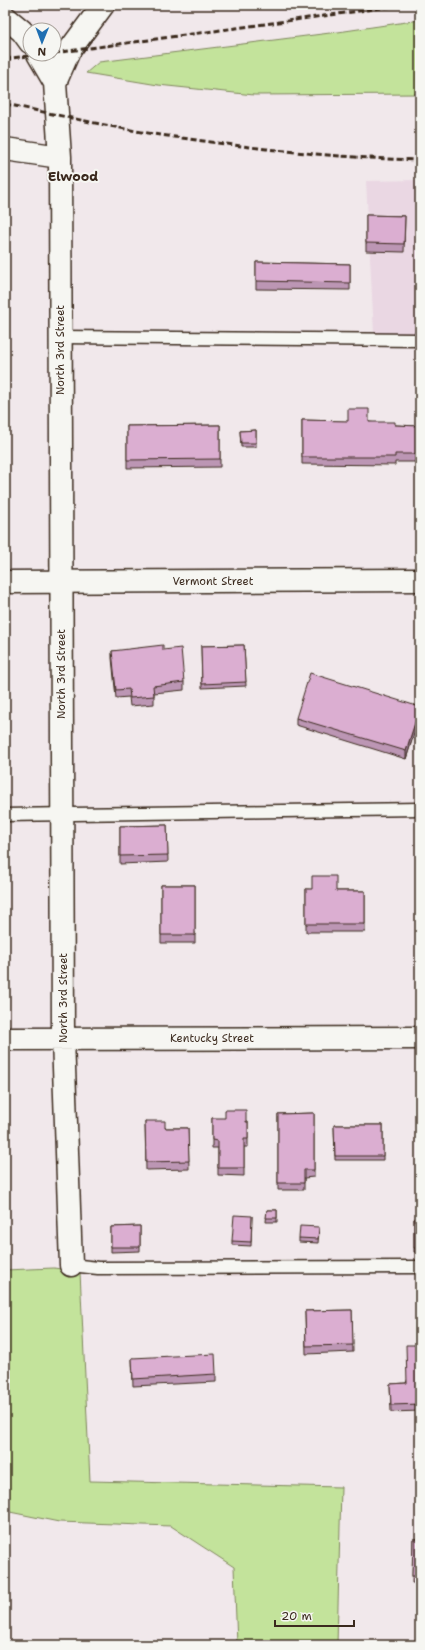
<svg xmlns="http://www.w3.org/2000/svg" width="425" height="1650" viewBox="0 0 425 1650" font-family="'Shantell Sans',sans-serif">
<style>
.built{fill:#ead7e3}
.green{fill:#c3e39b;stroke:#7f865c}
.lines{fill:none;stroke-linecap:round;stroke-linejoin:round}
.lane-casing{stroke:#3b2a1e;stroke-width:15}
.street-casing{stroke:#3b2a1e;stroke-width:25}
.secondary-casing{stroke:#3b2a1e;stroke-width:25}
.lane{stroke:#f6f6f2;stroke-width:12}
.street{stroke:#f6f6f2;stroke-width:22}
.secondary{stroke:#f6f6f2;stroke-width:22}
.rail{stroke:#3b2a1e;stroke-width:3;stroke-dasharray:6 3;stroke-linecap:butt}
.wall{fill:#bc96b4;stroke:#3b2a1e}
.shaded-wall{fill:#997a92;stroke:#3b2a1e}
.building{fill:#dbaed1;stroke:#3b2a1e}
.labels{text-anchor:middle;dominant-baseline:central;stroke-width:4;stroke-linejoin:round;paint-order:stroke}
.street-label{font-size:11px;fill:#3b2a1e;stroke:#f6f6f2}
.quarter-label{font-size:13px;font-weight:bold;fill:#3b2a1e;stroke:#f6f6f2}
</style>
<rect width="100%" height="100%" fill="#f1e8eb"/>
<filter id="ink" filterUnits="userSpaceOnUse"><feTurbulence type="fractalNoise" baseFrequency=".025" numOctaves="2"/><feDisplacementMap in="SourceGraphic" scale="8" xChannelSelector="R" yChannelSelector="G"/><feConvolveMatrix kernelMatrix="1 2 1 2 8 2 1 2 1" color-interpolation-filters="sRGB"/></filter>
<g filter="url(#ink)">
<!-- built -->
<path class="built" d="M420,180v153l-46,1 -8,-153z"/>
<!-- green -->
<path class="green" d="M420,20v74l-166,1 -96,-10 -72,-12 13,-11 239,-30z
M54,1268l26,4 10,209 251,6 -4,158h-100l-3,-78 -63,-41 -112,-4 -54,-11v-241z"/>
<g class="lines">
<!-- lane casing -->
<g class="lane-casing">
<path id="lane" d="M60,337l360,3
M5,815l415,-6
M71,1265l27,3 322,-1"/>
</g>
<!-- street casing -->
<g class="street-casing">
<path id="street" d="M5,17l17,14 8,11
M38,54l17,29 5,74 3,882 8,226
M55,83l14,-32 34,-46
M5,149l55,8
M5,1039l415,-1"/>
</g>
<!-- secondary casing -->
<g class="secondary-casing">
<path id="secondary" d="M5,582l415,-2"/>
</g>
<!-- lane -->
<use href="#lane" class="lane"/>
<!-- street -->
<use href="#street" class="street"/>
<!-- secondary -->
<use href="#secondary" class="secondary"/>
<!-- rail -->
<path class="rail" d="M54,53l349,-48
M5,59l38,-5
M5,104c50,10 99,22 149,30 88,13 177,24 266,26"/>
</g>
<!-- wall -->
<path class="wall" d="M366,215l39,1 -1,36 -38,-1z
M256,262l94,2v26l-94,-1z
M302,420l67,2 26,3 25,1v36h-25v3l-93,-1z
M220,425v42l-93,1v-42z
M256,430v17h-15l-1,-16z
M244,645l2,41 -44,2 -1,-42z
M163,650l21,32v8l-30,3v11l-24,2 -1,-9 -13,1 -4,-40v-7z
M420,715l-14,44 -110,-34v-7z
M167,825l1,37 -48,2v-38z
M161,885h34v58h-34z
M306,889l30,2h29v41h-59z
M314,1113v64l-10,1v12h-26v-76z
M212,1118l36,4v25h-4v29l-26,-1v-27h-6z
M145,1121l20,7h23l1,41 -43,1z
M334,1125h49v35h-48z
M267,1210h10v12h-11z
M252,1216l-1,30 -19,-1v-4z
M414,1219h6v33h-6z
M140,1226v25l-29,1v-25z
M319,1232l-1,11 -19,-1v-4z
M352,1310l1,42 -47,2 -1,-43z
M420,1345v66l-29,1 -1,-28 16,-1z
M132,1358l84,16v8l-83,4z
M413,1539h7v44h-8z"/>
<!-- shaded-wall -->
<path class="shaded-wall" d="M420,707v8l-14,44v-8z"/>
<!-- building -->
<path class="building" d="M366,215l39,1 -1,28 -38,-1z
M256,262l94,2v19l-94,-2z
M348,409h21v13h26v3l25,1v28h-25v3h-93v-37l46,1z
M220,425v34l-93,1v-34z
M256,430v13h-15l-1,-12z
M163,645v5l18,-2 3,34 -31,4 1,10 -24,2 -1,-9 -13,1 -4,-39z
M244,645l2,37 -44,2 -1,-38z
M310,673l110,34 -14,44 -110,-33z
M167,825l1,30 -48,1v-30z
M312,876h24v15h29v33h-59v-35h6z
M161,885h34v50h-34z
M225,1110h21v12h2v17h-4v29h-26v-27l-6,-1v-22h13z
M314,1113v57h-10v13h-26v-69z
M145,1121h20v7h23l1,33 -43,1z
M334,1125h49v31h-48z
M267,1210h10v8h-11z
M234,1215l18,1 -1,26 -19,-1z
M414,1219h6v29h-6z
M140,1226v21h-29v-20z
M300,1226l19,1 -1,12 -19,-1z
M352,1310l1,35 -47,1 -1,-35z
M406,1345h14v59l-29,1 -1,-21 17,-1z
M215,1354l1,20 -83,5 -1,-21z
M413,1539h7v37h-8z"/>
</g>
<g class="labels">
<!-- street labels -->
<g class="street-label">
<text transform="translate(60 350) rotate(-90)">North 3rd Street</text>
<text x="213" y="581">Vermont Street</text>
<text transform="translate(61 674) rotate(-90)">North 3rd Street</text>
<text transform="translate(63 998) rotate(-90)">North 3rd Street</text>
<text x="212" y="1038">Kentucky Street</text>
</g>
<!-- quarter labels -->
<g class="quarter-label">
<text x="73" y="176">Elwood</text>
</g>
</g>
<!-- margin -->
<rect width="425" height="1650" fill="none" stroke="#f6f6f2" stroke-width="20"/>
<rect x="10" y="10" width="405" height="1630" fill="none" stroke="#3b2a1e" stroke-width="1.5" filter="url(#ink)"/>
<!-- north arrow -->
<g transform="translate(42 42) rotate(181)"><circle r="19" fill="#f6f6f2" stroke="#aba49d"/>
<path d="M0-3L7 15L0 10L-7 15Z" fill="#1f6fb2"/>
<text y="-6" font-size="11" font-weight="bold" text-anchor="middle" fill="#3b2a1e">N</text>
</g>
<!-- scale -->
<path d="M275 1620v6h79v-6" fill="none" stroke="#3b2a1e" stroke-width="2"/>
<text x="281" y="1620" font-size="12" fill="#3b2a1e" stroke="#f6f6f2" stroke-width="3" paint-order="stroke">20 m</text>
</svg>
